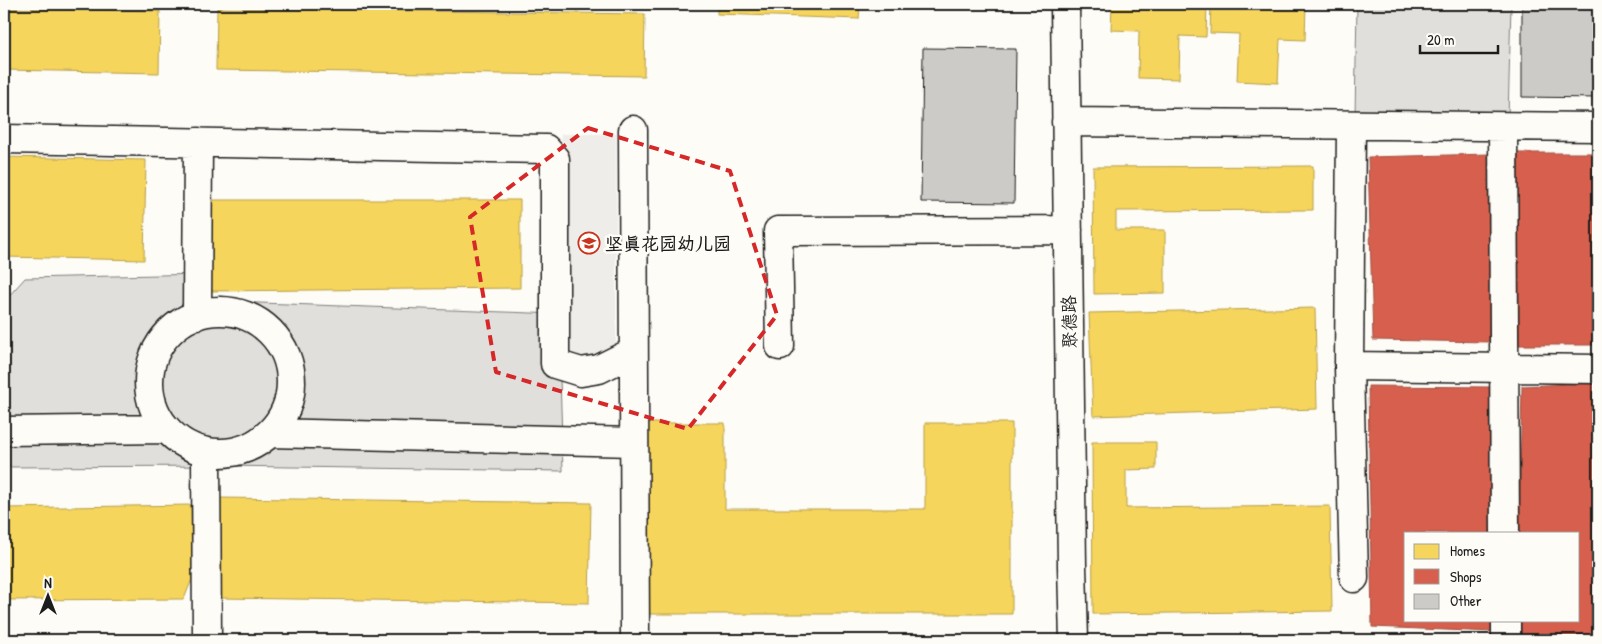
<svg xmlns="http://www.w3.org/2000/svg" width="1602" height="644" viewBox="0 0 1602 644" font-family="'Patrick Hand','LXGW WenKai TC',sans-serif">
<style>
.built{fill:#eeede9}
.green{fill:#e0dfdb;stroke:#7e7e7c}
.homes{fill:#f6d55c;stroke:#b59e49}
.shops{fill:#d6604d;stroke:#9e4c3e}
.building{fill:#cccbc8;stroke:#1c1c1c}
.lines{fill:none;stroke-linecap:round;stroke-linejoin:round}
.minor-casing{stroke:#1c1c1c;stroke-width:31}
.minor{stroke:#fdfcf7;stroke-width:28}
.marked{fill:none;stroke:#d62828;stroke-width:4;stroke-dasharray:10 6;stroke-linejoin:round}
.labels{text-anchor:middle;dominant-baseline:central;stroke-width:5;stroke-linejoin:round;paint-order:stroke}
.poi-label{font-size:18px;font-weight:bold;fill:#1c1c1c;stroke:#fdfcf7;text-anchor:start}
.street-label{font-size:18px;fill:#1c1c1c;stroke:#fdfcf7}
</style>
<rect width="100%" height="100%" fill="#fdfcf7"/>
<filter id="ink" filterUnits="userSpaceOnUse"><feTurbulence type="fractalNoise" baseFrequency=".02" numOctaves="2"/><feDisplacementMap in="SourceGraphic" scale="10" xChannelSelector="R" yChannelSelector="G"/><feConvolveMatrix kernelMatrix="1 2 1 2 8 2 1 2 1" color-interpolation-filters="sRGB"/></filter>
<g filter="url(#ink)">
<!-- built -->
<path class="built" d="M561,134h55v218l-16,6 -36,-2z"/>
<!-- green -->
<path class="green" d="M1357,4h154l-3,115 -153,-3z
M204,274l1,23 28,5 325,12 5,157 -340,-5 -219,1v-162l3,-7 18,-20z"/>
<!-- homes -->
<path class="homes" d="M717,4h143l-1,15 -142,-5z
M1112,4h95l-1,33 -26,-1 -1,43 -41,-1 1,-47 -28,-1z
M1211,4h95l-1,36 -25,-1 -2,44 -41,-2 2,-47 -29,-1z
M4,8l156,3 -1,62 -155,-3z
M217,8l428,6 -1,62 -428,-6z
M4,157l142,3 -2,100 -140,-3z
M1313,166v44l-197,1v19h49v63l-71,1 -1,-127z
M210,200h310v88l-310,3z
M1315,308l2,101 -224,7 -4,-103z
M645,423h80v86h200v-86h87v191h-367z
M1092,442h64v27l-30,1v38l204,-2 2,105 -239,3z
M220,498l371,5 -2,100 -370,-5z
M191,505l1,74 -8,20 -180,1v-92z"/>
<!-- shops -->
<path class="shops" d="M1516,153h82v192h-83z
M1490,154l1,188 -118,-2 -5,-183z
M1598,383v257h-26l-54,-4v-16h60v-87h-59l3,-147z
M1368,386l122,1 2,146h-86v87h88v12l-122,-5z"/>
<!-- building -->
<path class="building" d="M1522,4h76v94l-76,-1z
M923,48l93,1 -2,154 -93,-1z"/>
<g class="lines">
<!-- minor casing -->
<g class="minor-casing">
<path id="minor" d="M1065,4l7,562 2,74
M1066,122l532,5
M1351,126l-2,240 5,212
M1503,127l2,406
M633,130l2,510
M4,139l542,10 9,10v205l26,8 18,-3 34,-17
M149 382a71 71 0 1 1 142 0a71 71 0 1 1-142 0Z
M197,315l1,-173
M780,346l-2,-115 290,-1
M1349,366l249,3
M4,431l162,-2
M270,433l363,9
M206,452l1,188
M1506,620v18"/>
</g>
<!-- minor -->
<use href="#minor" class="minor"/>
</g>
</g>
<!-- marked area -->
<path class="marked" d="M588,128l142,43 47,144 -89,114 -192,-57 -26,-155z"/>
<!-- icons -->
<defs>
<g id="school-ring" transform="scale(1.125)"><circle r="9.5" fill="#fdfcf7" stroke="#c8321e" stroke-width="1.5"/><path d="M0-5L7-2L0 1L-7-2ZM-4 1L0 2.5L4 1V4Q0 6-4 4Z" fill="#c8321e"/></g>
</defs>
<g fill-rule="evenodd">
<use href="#school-ring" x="589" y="243"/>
</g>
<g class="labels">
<!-- poi labels -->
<g class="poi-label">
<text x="605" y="243">坚真花园幼儿园</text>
</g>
<!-- street labels -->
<g class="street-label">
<text transform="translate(1069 322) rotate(-91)">聚德路</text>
</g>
</g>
<!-- margin -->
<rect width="1602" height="644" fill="none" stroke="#fdfcf7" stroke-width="20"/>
<rect x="10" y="10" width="1582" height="624" fill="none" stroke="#1c1c1c" stroke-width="2" filter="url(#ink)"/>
<!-- legend -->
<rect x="1404" y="532" width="175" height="90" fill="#fdfcf7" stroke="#a3a29f"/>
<rect x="1414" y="544" width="25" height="15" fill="#f6d55c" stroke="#a3a29f"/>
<text x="1450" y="556" font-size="15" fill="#1c1c1c">Homes</text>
<rect x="1414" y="569" width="25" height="15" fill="#d6604d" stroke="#a3a29f"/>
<text x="1450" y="582" font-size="15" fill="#1c1c1c">Shops</text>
<rect x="1414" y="594" width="25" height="15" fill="#cccbc8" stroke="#a3a29f"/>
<text x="1450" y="606" font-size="15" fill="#1c1c1c">Other</text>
<!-- north arrow -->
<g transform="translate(48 596)" stroke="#fdfcf7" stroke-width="4" paint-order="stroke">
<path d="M0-4L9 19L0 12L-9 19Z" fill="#1c1c1c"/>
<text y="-8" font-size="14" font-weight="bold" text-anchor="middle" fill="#1c1c1c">N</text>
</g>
<!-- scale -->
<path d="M1420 45v8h78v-8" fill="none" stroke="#1c1c1c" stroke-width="2.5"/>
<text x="1427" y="45" font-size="15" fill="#1c1c1c" stroke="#fdfcf7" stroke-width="4" paint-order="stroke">20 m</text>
</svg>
